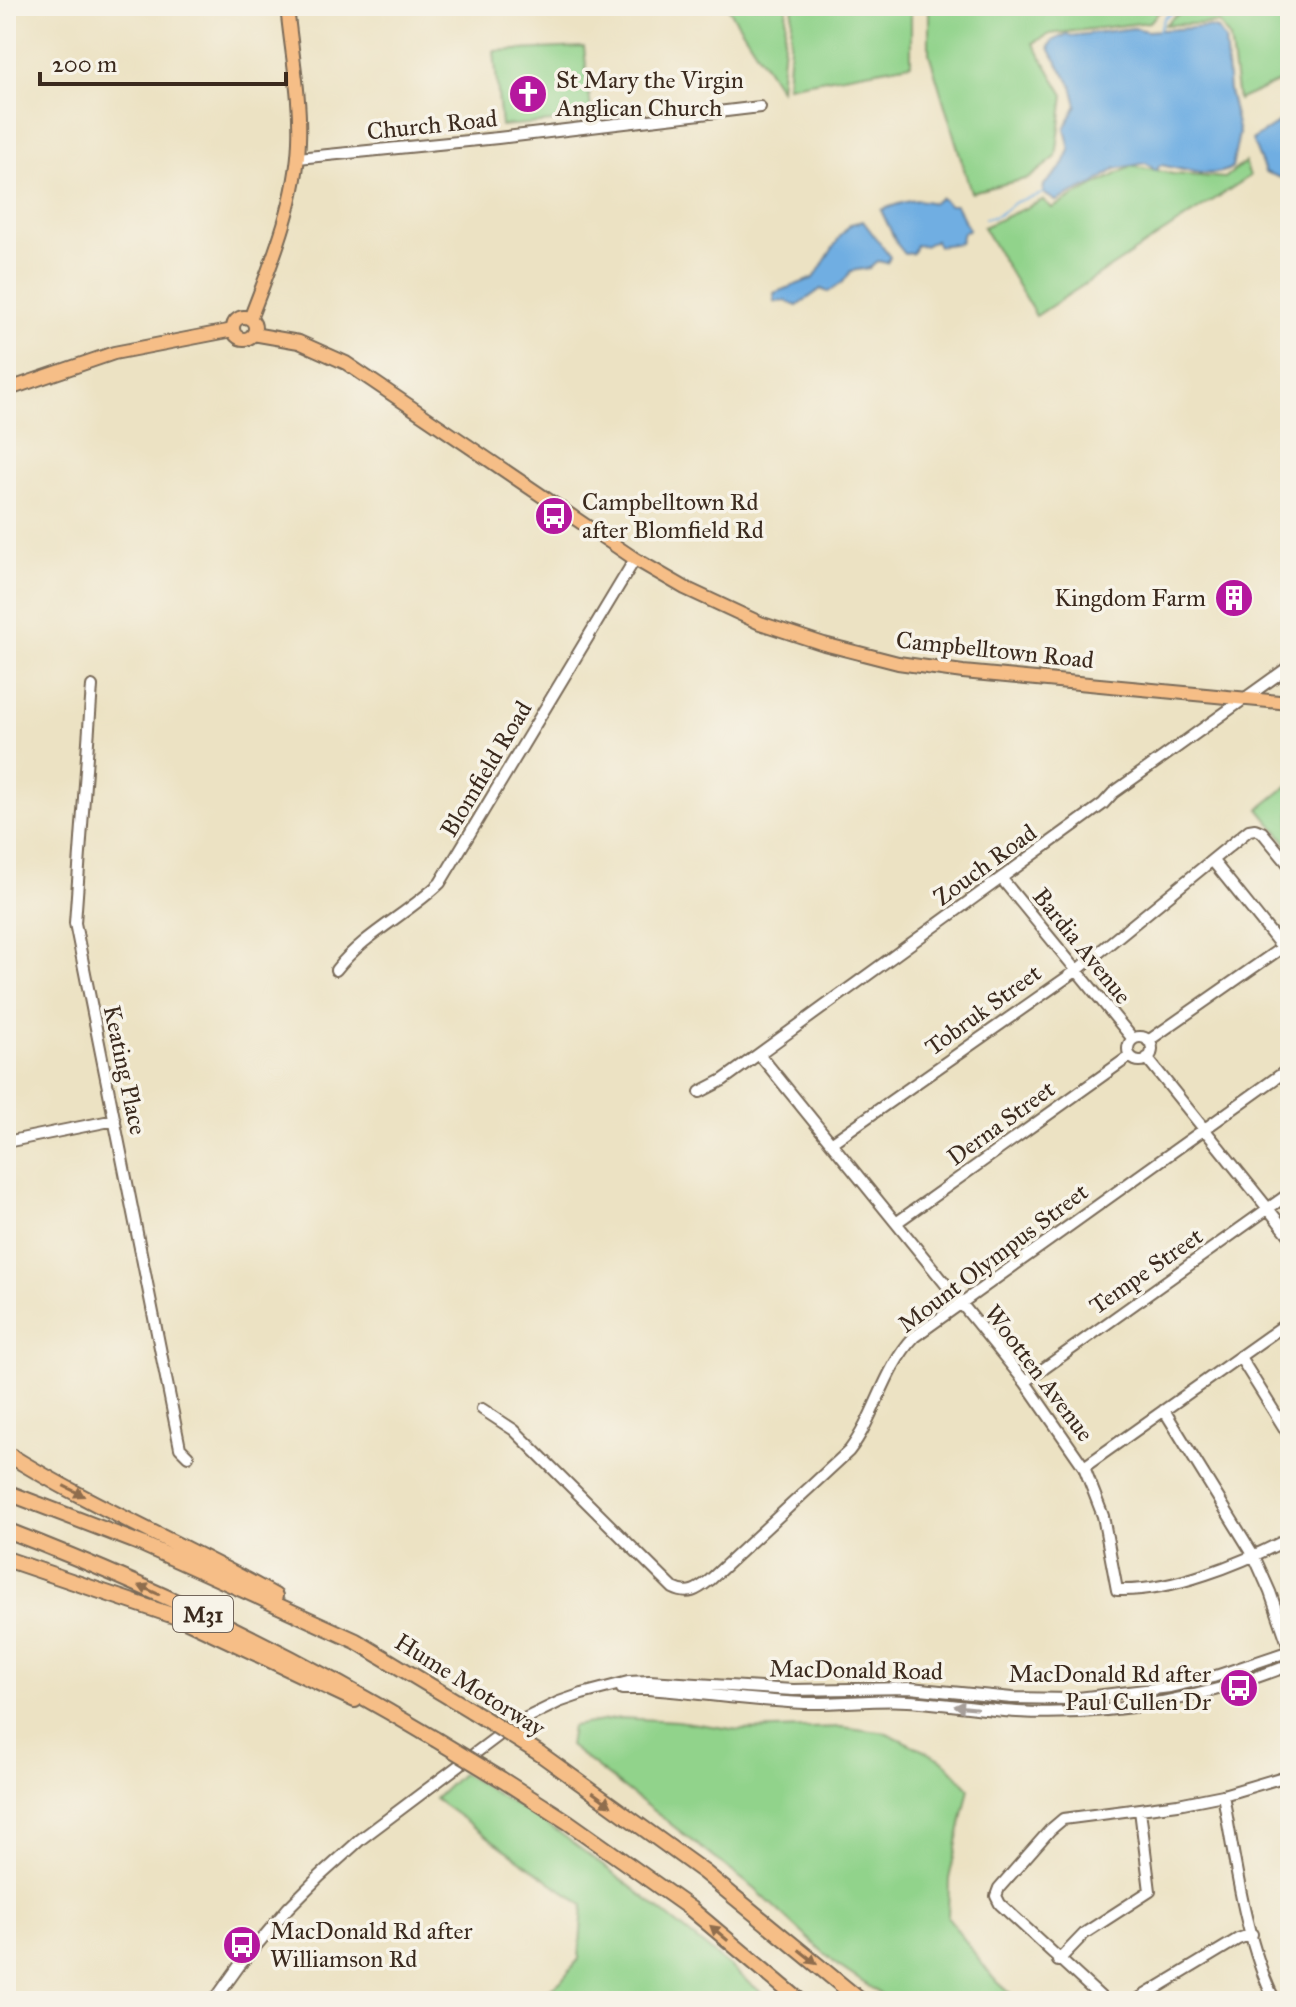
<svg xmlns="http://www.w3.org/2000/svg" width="1296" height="2007" viewBox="0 0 1296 2007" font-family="'IM FELL Great Primer',serif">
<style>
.green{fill:#91d38b;stroke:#667e54;stroke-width:2}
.water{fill:#6faee2;stroke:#556c80;stroke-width:2}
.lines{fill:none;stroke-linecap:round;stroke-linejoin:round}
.stream{stroke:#6faee2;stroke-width:2}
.minor-casing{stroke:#796a58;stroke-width:14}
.major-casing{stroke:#796a58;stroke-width:16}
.highway-casing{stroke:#796a58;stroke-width:18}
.minor{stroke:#fff;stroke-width:10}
.major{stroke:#f6be87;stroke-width:12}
.highway{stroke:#f6be87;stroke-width:14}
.highway-bridge-casing{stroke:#796a58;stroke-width:18;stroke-linecap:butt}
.highway-bridge{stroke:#f6be87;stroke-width:14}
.oneway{fill:#8f6d4d}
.oneway2{fill:#a79f9a}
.labels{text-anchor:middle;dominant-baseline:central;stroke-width:7;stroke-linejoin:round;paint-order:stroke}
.shield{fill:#f7f3e8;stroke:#73665b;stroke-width:2}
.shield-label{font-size:22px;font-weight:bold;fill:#3b2a1e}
.poi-label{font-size:24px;fill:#3b2a1e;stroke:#f7f3e8;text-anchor:start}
.street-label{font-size:24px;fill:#3b2a1e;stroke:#f7f3e8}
</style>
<rect width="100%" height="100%" fill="#f7f3e8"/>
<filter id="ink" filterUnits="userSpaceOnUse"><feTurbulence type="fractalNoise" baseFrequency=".0125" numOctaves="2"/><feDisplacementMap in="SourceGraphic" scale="16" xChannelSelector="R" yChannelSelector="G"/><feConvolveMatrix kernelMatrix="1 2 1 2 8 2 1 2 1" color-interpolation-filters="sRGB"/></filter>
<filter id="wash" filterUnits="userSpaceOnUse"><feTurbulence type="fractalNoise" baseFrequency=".006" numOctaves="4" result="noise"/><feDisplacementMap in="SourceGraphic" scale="32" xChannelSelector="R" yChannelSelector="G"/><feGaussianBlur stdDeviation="1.8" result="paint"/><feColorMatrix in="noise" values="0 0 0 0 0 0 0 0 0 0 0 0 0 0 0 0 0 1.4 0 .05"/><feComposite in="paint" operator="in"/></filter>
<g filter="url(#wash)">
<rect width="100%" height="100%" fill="#ece2c3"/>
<!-- green -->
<path class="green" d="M727,6h60l-7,83z
M793,6h118v58l-124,22z
M929,6h241l-11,6 -9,10 -100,12 -17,9 31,52 -8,62 -27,21 -58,14 -42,-139z
M1195,6h95v71l-52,23 -8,-61 -11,-16 -54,2 8,-8z
M584,47l8,72 -91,7 -7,-75z
M1245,162l5,14 -214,140 -53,-89 60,-27 9,8 80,-42 41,8 52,4z
M1290,784v63l-31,-38z
M620,1718l57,3 62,9 103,-3 45,6 56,27 26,28 -20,91 -1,38 44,60 27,24h-128l-54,-36 -82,-76 -186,-143 3,-20z
M462,1773l94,57 79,60 137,111h-222l-3,-9 14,-11 18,-22 4,-54 -148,-106z"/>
<!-- water -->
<path class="water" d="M1207,27l10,2 8,11 4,51 10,42 -7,35c-24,12 -47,1 -72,-3l-4,6 -10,-8 -31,6 -21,15 -38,17 -13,-8 1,-8 19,-19 7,-16 -5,-22 12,-23 -5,-19 -21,-34 -2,-5 3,-6 15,-7 4,2 63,-8 13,3z
M1290,115v60l-9,3 -16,-6 -13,-32z
M940,198l10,7h6l13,25 -6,2 -3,11 -22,3 -3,-6 -10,6 -9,-1 -3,8 -8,1 -8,-10 -16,-34c19,-6 31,-14 52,-7z
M863,221l27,36 -3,6 -9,-2 -8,7 -19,3 -8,11 -15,10 -7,-3 -24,17 -11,-5 -11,1 -1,-9 40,-15 27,-43 10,-11z"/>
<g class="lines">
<!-- stream -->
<path class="stream" d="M1159,30l6,-13 20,-11
M985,218c15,0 19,-9 31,-16 8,-4 18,-4 27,-9"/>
</g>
</g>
<g filter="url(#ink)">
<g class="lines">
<!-- minor casing -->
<g class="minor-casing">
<path id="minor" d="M298,158l200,-20 262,-31
M92,686l-17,237 105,525 8,8
M1212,860l78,97
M1001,878l132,161
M336,970c28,-36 72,-56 104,-87l195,-324
M1128 1049a12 12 0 1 1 24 0a12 12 0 1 1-24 0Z
M1148,1041l142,-99
M759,1054l266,328 59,85 19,49 14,74c55,2 125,-27 173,-52
M1147,1058l143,178
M700,1092l23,-12 380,-276 10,-11 177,-127
M6,1142l109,-22
M831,1143l245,-172 173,-141 6,-1 7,3 28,34
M896,1223l234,-167
M1240,1357l50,80
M1025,1382l265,-189
M482,1409l32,21 159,158c16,8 24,2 37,-8l139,-129c27,-35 34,-81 65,-114l376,-269
M1164,1410l90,146 16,36 20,58
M1084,1467l206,-146
M622,1689h26c52,4 104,12 157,14 34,1 69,-4 103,-2 37,2 73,9 109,11 93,5 186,-13 273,-47
M1223,1795c12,65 22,147 52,206
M1058,1961l27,-28 65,-42 -10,-81
M214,2001l25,-35 49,-58 32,-32 41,-37 153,-115 45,-22 23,-8 46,-12 21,-1 144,9 117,-2 102,10 58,1 100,-12 43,-10 77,-26
M1105,2001l-105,-97 -4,-8 3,-8 51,-58 13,-11 115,-15 45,-9 67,-20
M1135,2001l103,-62 14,-5"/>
</g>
<!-- major casing -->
<g class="major-casing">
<path id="major" d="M233 328a11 11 0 1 1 22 0a11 11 0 1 1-22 0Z
M250,319c21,-55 47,-117 49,-178 2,-44 -8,-91 -12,-135
M253,334l46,8 47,21 289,196 50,29 75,35 64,21 74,19 65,9 327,31
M6,390l108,-37 119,-23"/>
</g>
<!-- highway casing -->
<g class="highway-casing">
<path id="highway" d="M6,1453c86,54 181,93 269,143
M6,1492l136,52 214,97 116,70
M6,1530c149,57 293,127 429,209
M6,1559l177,60 172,81
M539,1753l165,119 157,129
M501,1779l67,43 123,87 109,92"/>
</g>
<!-- minor -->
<use href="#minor" class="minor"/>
<!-- major -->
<use href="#major" class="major"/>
<!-- highway -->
<use href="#highway" class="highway"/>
<!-- highway-bridge casing -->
<g class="highway-bridge-casing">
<path id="highway-bridge" d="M472,1711l67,42
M435,1739l66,40"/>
</g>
<!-- highway-bridge -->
<use href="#highway-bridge" class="highway-bridge"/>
</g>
<!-- one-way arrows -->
<defs><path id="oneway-solid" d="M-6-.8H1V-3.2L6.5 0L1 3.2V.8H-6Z" transform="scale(2)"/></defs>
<g class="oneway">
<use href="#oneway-solid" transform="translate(74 1491) rotate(27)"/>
<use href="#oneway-solid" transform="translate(149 1590) rotate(-156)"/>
<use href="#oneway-solid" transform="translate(602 1799) rotate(36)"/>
<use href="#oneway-solid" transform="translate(719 1933) rotate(-140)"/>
<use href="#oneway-solid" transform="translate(808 1957) rotate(39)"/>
</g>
<use class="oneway2" href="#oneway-solid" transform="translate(966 1707) rotate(-174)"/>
</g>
<!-- icons -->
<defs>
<g id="church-disc" transform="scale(2)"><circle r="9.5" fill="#b5179e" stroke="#f7f3e8"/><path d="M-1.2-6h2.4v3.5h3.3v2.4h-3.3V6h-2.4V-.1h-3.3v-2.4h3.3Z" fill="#fff"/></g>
<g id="bus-disc" transform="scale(2)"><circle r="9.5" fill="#b5179e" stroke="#f7f3e8"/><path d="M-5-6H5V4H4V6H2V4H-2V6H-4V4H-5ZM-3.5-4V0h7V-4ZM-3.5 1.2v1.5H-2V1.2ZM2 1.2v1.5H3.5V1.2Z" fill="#fff"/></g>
<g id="building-disc" transform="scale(2)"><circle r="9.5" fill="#b5179e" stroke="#f7f3e8"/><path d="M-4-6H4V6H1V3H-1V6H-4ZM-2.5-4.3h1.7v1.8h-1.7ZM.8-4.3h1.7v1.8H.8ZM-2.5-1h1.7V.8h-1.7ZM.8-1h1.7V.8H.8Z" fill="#fff"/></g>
</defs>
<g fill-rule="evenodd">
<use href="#church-disc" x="528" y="94"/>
<use href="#bus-disc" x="554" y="516"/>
<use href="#building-disc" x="1234" y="598"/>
<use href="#bus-disc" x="1239" y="1688"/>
<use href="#bus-disc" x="242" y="1945"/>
</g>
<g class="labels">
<!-- shield labels -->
<rect class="shield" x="173" y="1596" width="60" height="36" rx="6"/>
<g class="shield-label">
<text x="203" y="1614">M31</text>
</g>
<!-- poi labels -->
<g class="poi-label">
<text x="556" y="80">St Mary the Virgin<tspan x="556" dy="28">Anglican Church</tspan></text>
<text x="582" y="502">Campbelltown Rd<tspan x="582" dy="28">after Blomfield Rd</tspan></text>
<text x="1206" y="598" text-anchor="end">Kingdom Farm</text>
<text x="1211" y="1674" text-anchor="end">MacDonald Rd after<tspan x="1211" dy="28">Paul Cullen Dr</tspan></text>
<text x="270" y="1931">MacDonald Rd after<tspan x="270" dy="28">Williamson Rd</tspan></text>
</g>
<!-- street labels -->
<g class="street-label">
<text transform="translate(432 125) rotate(-6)">Church Road</text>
<text transform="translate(995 650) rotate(6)">Campbelltown Road</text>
<text transform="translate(486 769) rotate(-59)">Blomfield Road</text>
<text transform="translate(985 865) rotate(-36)">Zouch Road</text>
<text transform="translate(1082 946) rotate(51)">Bardia Avenue</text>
<text transform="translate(983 1010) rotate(-36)">Tobruk Street</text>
<text transform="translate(125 1070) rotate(78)">Keating Place</text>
<text transform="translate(1001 1123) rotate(-36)">Derna Street</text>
<text transform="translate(993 1258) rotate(-37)">Mount Olympus Street</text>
<text transform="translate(1146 1271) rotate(-35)">Tempe Street</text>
<text transform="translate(1039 1373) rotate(53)">Wootten Avenue</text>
<text transform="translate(856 1670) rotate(1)">MacDonald Road</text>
<text transform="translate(470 1685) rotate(32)">Hume Motorway</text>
</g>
</g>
<!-- margin -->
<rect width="1296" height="2007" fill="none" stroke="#f7f3e8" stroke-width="32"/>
<!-- scale -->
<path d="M40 72v12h246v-12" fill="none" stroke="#3b2a1e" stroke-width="4"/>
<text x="52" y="72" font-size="24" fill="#3b2a1e" stroke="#f7f3e8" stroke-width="6" paint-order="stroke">200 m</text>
</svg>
